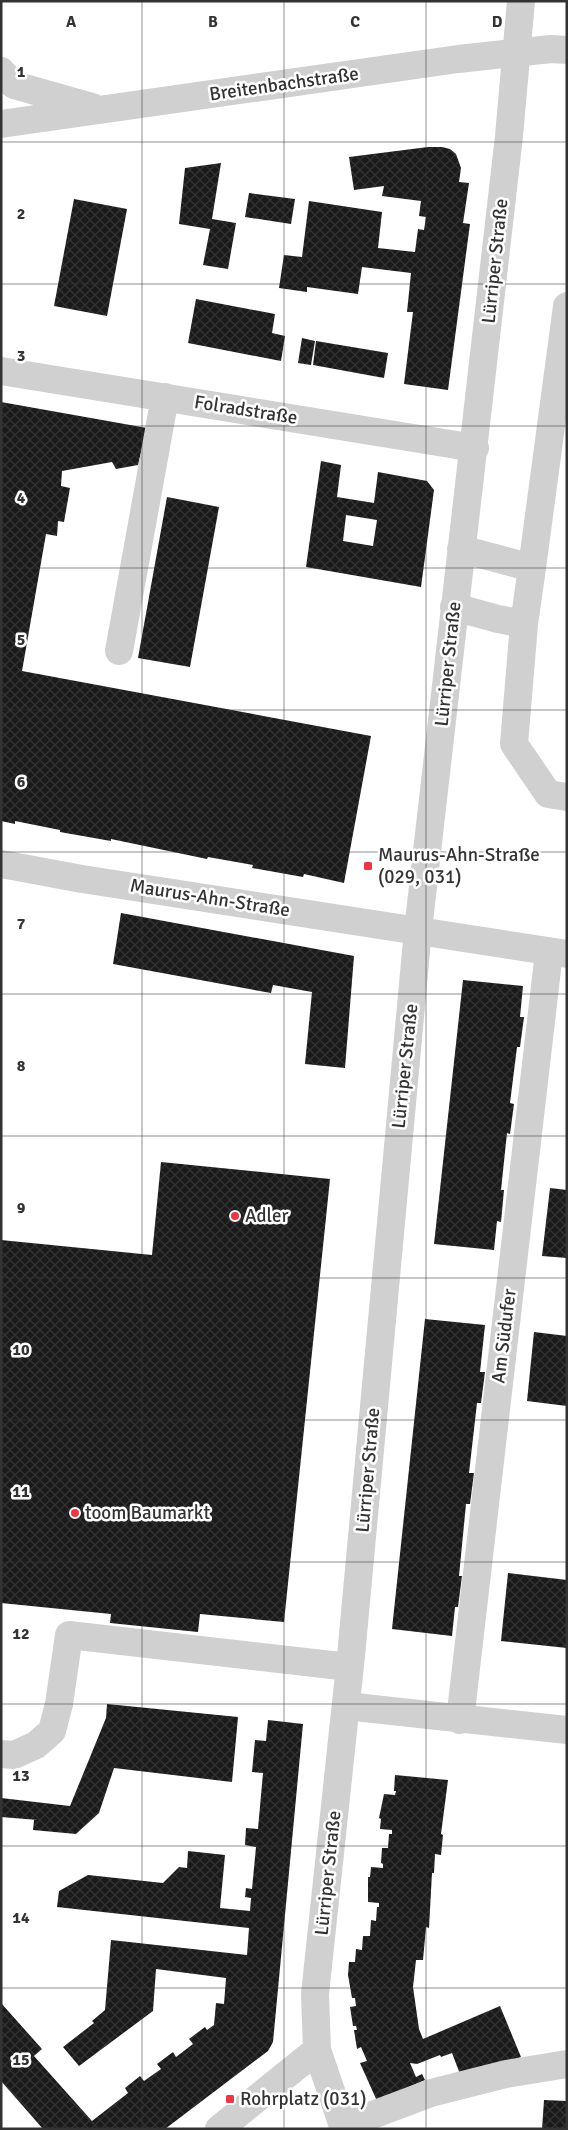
<svg xmlns="http://www.w3.org/2000/svg" width="568" height="2130" viewBox="0 0 568 2130" font-family="Signika,sans-serif">
<style>
.building{fill:url(#building-cross-hatch);fill-rule:evenodd}
.lines{fill:none;stroke-linecap:round;stroke-linejoin:round}
.minor{stroke:#d0d0d0;stroke-width:28}
.grid{fill:none;stroke:#333;stroke-width:1;stroke-opacity:0.55}
.poi-dot{fill:#e63946;stroke:#fff;stroke-width:2}
.labels{text-anchor:middle;dominant-baseline:central;stroke-width:5;stroke-linejoin:round;paint-order:stroke}
.street-label{font-size:19px;fill:#333;stroke:#fff}
.poi-label{font-size:19px;fill:#333;stroke:#fff;text-anchor:start}
.grid-label{font-size:16px;text-anchor:middle;font-weight:bold;fill:#333;stroke:#fff;stroke-width:5;stroke-linejoin:round;paint-order:stroke}
</style>
<defs>
<pattern id="building-cross-hatch" width="8" height="8" patternUnits="userSpaceOnUse" patternTransform="scale(1.25)"><rect width="8" height="8" fill="#1a1a1a"/><path d="M0 0l8 8M0 8l8-8" fill="none" stroke="#333"/></pattern>
</defs>
<rect width="100%" height="100%" fill="#fff"/>
<!-- building -->
<path class="building" d="M428,147h14l8,2 6,5 5,14 -2,14 10,1 -6,40 7,1 -22,166 -44,-6 9,-72h-6l4,-39 -49,-6 -4,27 -51,-7v5l-28,-4 5,-33 18,2 7,-56 73,11 -4,36 37,4 3,-23 6,1 2,-13 -7,-1 2,-15 -39,-5 2,-10 -30,4 -5,-33z
M221,163l-9,56 24,4 -8,46 -25,-4 7,-36 -31,-5 6,-56z
M249,193l46,6 -4,25 -46,-7z
M74,199l53,10 -20,107 -53,-10z
M196,299l79,15 -3,19 13,3 -4,25 -93,-18z
M302,338l13,3 -4,24 -13,-2z
M316,341l72,12 -4,25 -71,-13z
M1,402l146,26 -9,37 -22,4 -4,-7 -50,9 -1,15 9,2 -6,34 -6,-1 -1,15 -11,-2 -24,137 349,65 -27,147 -40,-9 -1,3 -51,-9 1,-3 -45,-8 -1,2 -96,-20v2l-51,-9v-2l-45,-9v3l-14,-3z
M321,461l20,4 -4,32 37,6 4,-31 49,9 7,9 -13,97 -115,-20zM346,515l31,5 -4,26 -30,-5z
M167,497l52,10 -29,160 -52,-9z
M121,913l233,43 -9,112 -40,-4 7,-72 -39,-7 -2,8 -158,-29z
M463,980l60,6 -3,31h4l-4,30h-3l-7,56 4,1 -4,30 -3,-1 -6,57h3l-3,32 -4,-1 -3,29 -60,-6z
M161,1162l169,17 -46,443 -84,-8 -2,18 -88,-9 1,-9 -110,-11v-363l151,15z
M550,1188l17,2v68l-25,-2z
M425,1319l60,6 -5,47h5l-4,31h-4l-8,70h5l-4,31h-4l-7,72h3l-4,31h-3l-3,29 -60,-7z
M534,1332l33,4v70l-40,-5z
M508,1573l59,7v68l-66,-7z
M107,1704l131,13 -6,65 -118,-14 -15,45 -23,21 -43,-4 1,-10h4l-37,-3v-19l69,8 36,-88z
M268,1720l35,4 -30,318 -5,9 -103,78h-122l-42,-48v-78l41,46 -8,7 58,65 36,-28 -3,-5 15,-12 4,5 17,-12 -4,-5 16,-12 3,5 17,-13 -4,-5 16,-12 2,3 7,-5 2,-22 8,1 2,-26 -70,-9 -3,42 -74,55 -16,-19 31,-24 -2,-2 13,-11 6,-70 136,15 2,-27 -192,-21 2,-16 29,-16 75,8 16,-16 8,1 1,-17 37,4 -5,53 30,3 1,-13 -6,-1 1,-9 6,1 4,-42 -11,-2 1,-17 12,1 5,-56 -11,-1 3,-32 11,1z
M395,1775l53,5 -7,54 2,1 -2,20 -6,-1 -1,19h-2l-3,55 -3,-1 -3,33h-7l-3,27 6,42 4,10 77,-33 21,51 -28,11 -33,6 -8,-21 -11,4 -1,-2 -23,9 -7,-1 6,14 6,-3 3,6 -48,21 -17,-38 7,-2 -6,-14 -4,2 -3,-19h3l-1,-4h-3l-3,-19 6,-1 -1,-8h-3l-4,-23 1,-13h6l1,-13 6,1 1,-14h7l1,-16 5,1 1,-14h2v-4l-11,-1v-25h2l1,-10 12,1v-4l-2,-1 1,-15h6l1,-14h3v-4l-12,-1 1,-10 -2,-1 5,-24 11,1 1,-4h-2z
M544,2100l23,1v28h-25z"/>
<g class="lines">
<!-- minor -->
<path class="minor" d="M1,71l13,14 78,22
M1,124l457,-65 93,-10 16,1
M1,371l474,77
M461,549l71,19 -8,56
M532,568l35,-262
M454,607l44,12 26,5 -10,120 34,50 19,3
M119,651l46,-254
M1,864l81,15 485,75
M346,1706l221,24
M460,1720l89,-768
M1,1754l13,1 22,-10 16,-14 7,-27 10,-69 280,32
M343,2126l88,-33 75,-19 61,-10
M219,2129l98,-79
M344,2129l-27,-79 -2,-56 36,-338 67,-726 91,-794 12,-135"/>
</g>
<!-- grid -->
<path class="grid" d="M142,1v2128M284,1v2128M426,1v2128M1,142h566M1,284h566M1,426h566M1,568h566M1,710h566M1,852h566M1,994h566M1,1136h566M1,1278h566M1,1420h566M1,1562h566M1,1704h566M1,1846h566M1,1988h566"/>
<!-- markers -->
<g class="poi-dot">
<rect x="363" y="861" width="10" height="10" rx="2.5"/>
<circle cx="235" cy="1216" r="5"/>
<circle cx="75" cy="1513" r="5"/>
<rect x="225" y="2094" width="10" height="10" rx="2.5"/>
</g>
<g class="labels">
<!-- street labels -->
<g class="street-label">
<text transform="translate(284 84) rotate(-8)">Breitenbachstraße</text>
<text transform="translate(495 261) rotate(-84)">Lürriper Straße</text>
<text transform="translate(246 410) rotate(9)">Folradstraße</text>
<text transform="translate(448 664) rotate(-84)">Lürriper Straße</text>
<text transform="translate(210 898) rotate(9)">Maurus-Ahn-Straße</text>
<text transform="translate(405 1066) rotate(-84)">Lürriper Straße</text>
<text transform="translate(504 1336) rotate(-83)">Am Südufer</text>
<text transform="translate(368 1470) rotate(-85)">Lürriper Straße</text>
<text transform="translate(328 1873) rotate(-84)">Lürriper Straße</text>
</g>
<!-- poi labels -->
<g class="poi-label">
<text x="378" y="855">Maurus-Ahn-Straße<tspan x="378" dy="22">(029, 031)</tspan></text>
<text x="245" y="1216">Adler</text>
<text x="85" y="1513">toom Baumarkt</text>
<text x="240" y="2099">Rohrplatz (031)</text>
</g>
</g>
<g class="grid-label">
<text x="71" y="27">A</text>
<text x="213" y="27">B</text>
<text x="355" y="27">C</text>
<text x="497" y="27">D</text>
<text x="21" y="77">1</text>
<text x="21" y="219">2</text>
<text x="21" y="361">3</text>
<text x="21" y="503">4</text>
<text x="21" y="645">5</text>
<text x="21" y="787">6</text>
<text x="21" y="929">7</text>
<text x="21" y="1071">8</text>
<text x="21" y="1213">9</text>
<text x="21" y="1355">10</text>
<text x="21" y="1497">11</text>
<text x="21" y="1639">12</text>
<text x="21" y="1781">13</text>
<text x="21" y="1923">14</text>
<text x="21" y="2065">15</text>
</g>
<!-- border -->
<rect width="568" height="2130" fill="none" stroke="#333333" stroke-width="5"/>
</svg>
